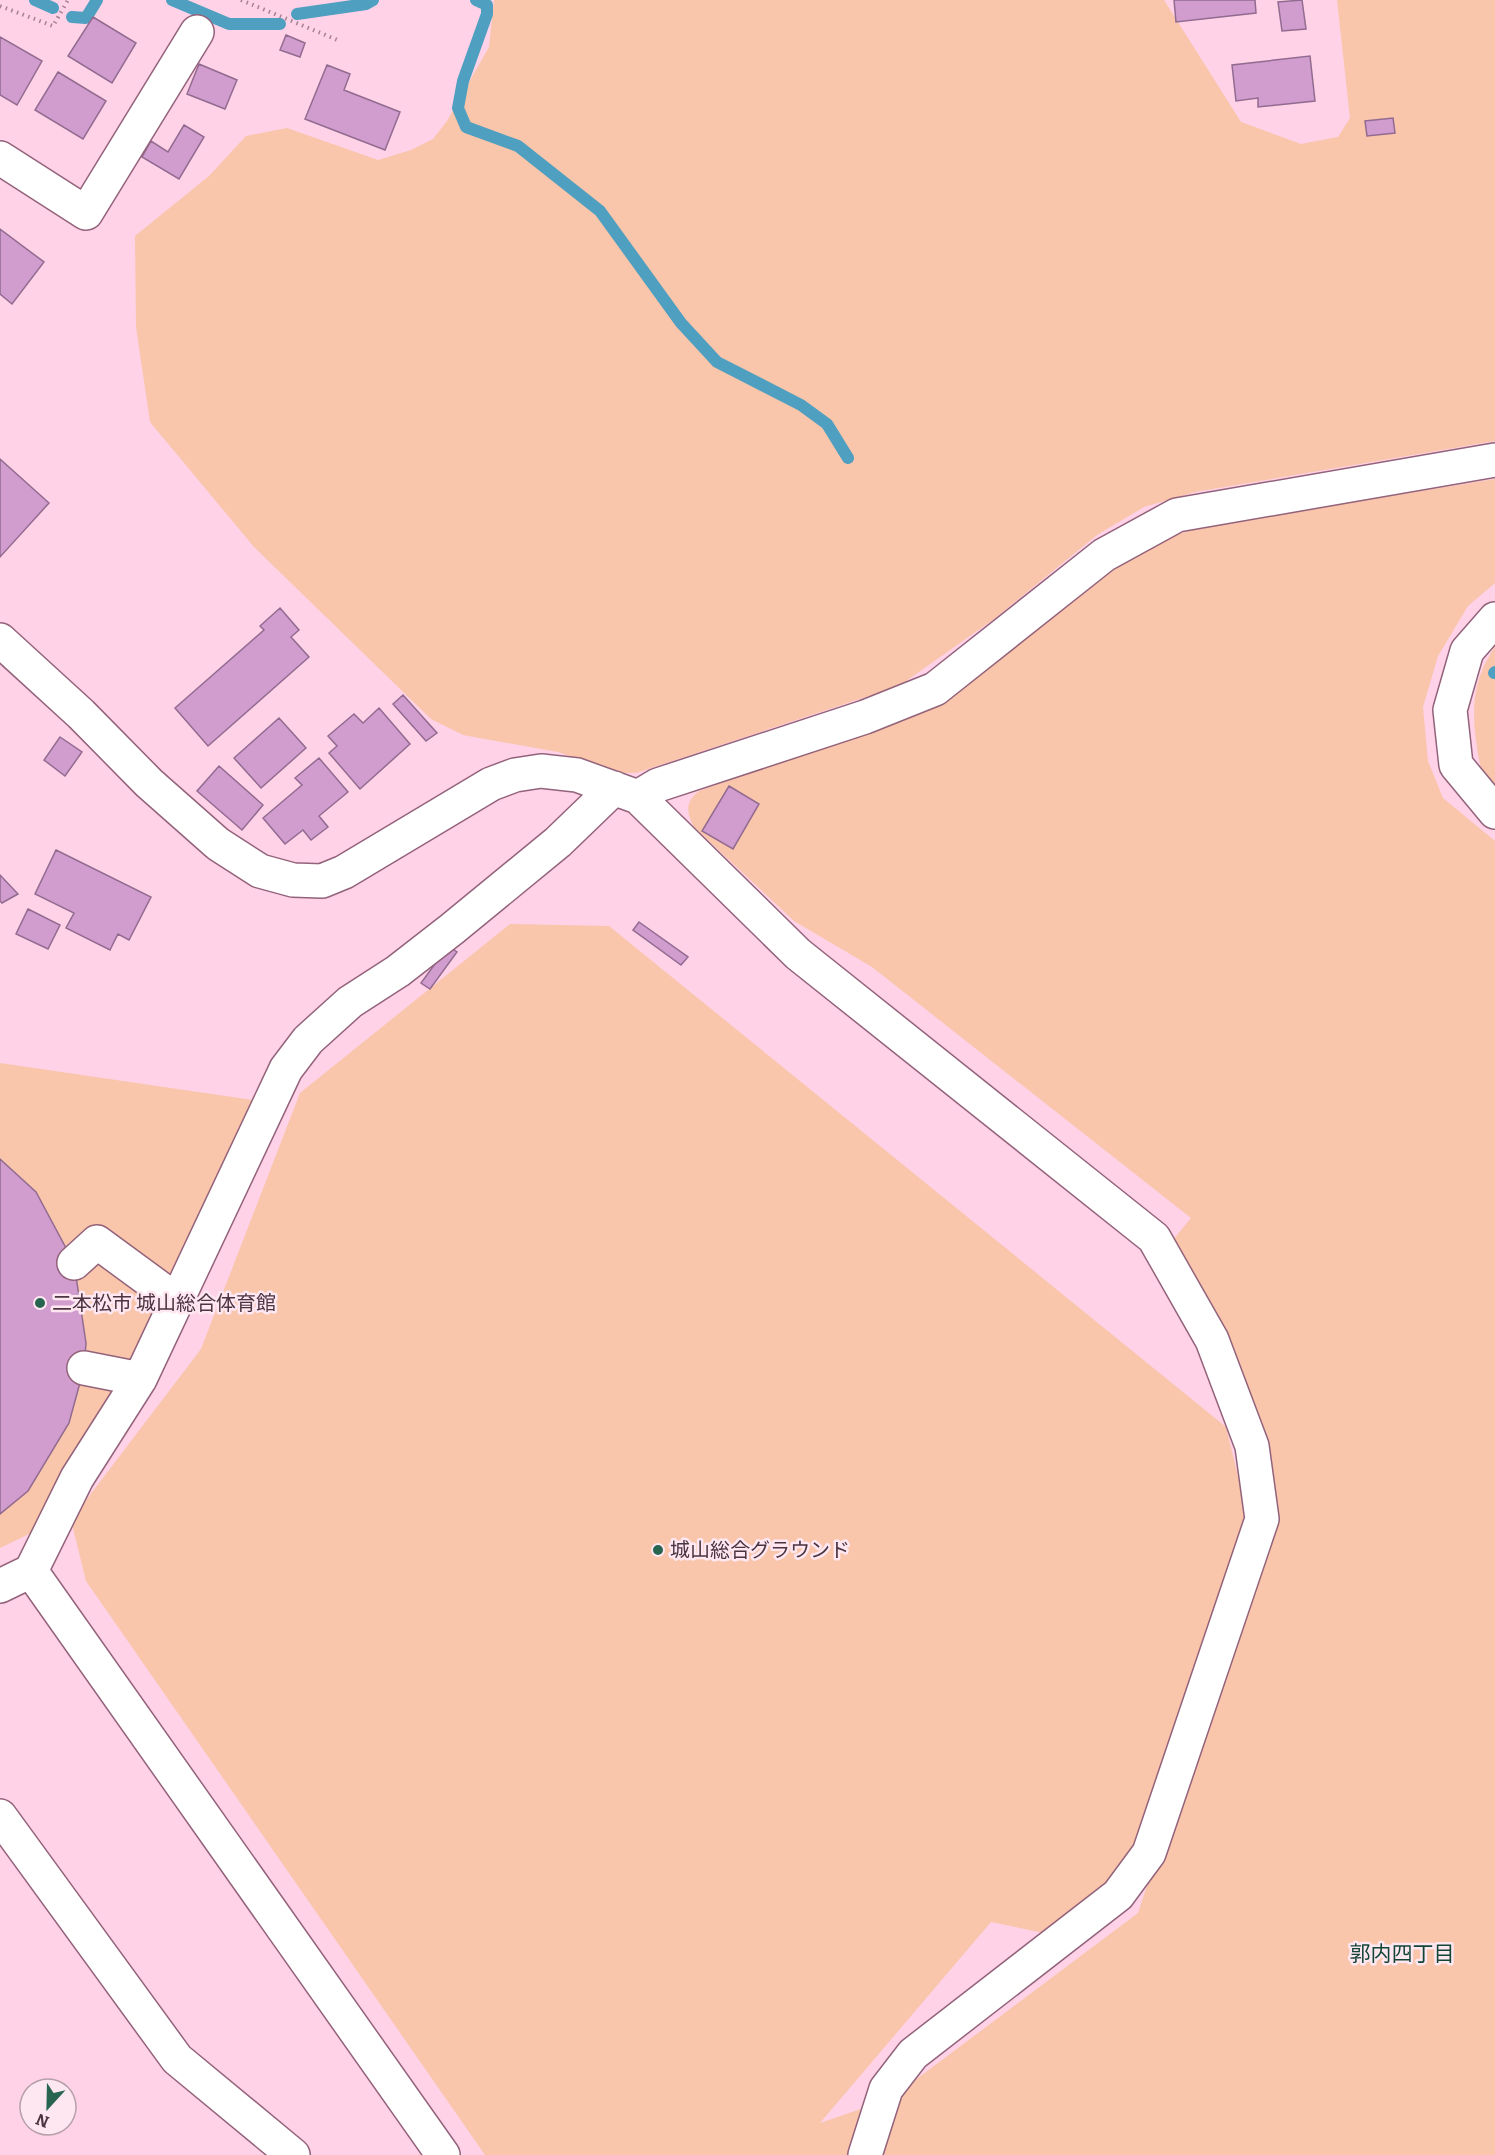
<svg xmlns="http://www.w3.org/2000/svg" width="1495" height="2155" viewBox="0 0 1495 2155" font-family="Bitter,'Noto Sans JP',serif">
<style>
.green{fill:#f9c5ab}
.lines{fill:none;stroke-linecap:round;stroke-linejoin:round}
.stream{stroke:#4f9fc0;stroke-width:12}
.building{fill:#d19cce;stroke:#926b90;stroke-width:1.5}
.minor-casing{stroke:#93627b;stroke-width:36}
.path{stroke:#a58393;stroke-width:4;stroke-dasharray:1.5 4.5;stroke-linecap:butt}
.minor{stroke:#fff;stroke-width:33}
.poi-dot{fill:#286550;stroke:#fee7f1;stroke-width:2}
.labels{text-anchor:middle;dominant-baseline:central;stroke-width:5;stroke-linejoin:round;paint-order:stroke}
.poi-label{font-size:20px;fill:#4b3540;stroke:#fee7f1;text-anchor:start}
.neighbourhood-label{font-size:21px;fill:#134535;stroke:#fee7f1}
</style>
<rect width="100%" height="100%" fill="#ffd2e7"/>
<!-- green -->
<path class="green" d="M494,0h670l77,122 60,22 37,-7 12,-19 -13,-118h158v441l-300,51 -51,15 -47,28 -103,84 -95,67 -263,87h-17l-61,-21 -95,-17 -32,-16 -177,-172 -104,-125 -14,-95 -1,-91 74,-60 37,-40 41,-8 91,32 33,-10 22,-11 14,-18 42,-74z
M1495,479v104l-27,23 -30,50 -15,51 5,54 15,37 52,43v1314h-1010l-399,-574 -15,-61 130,-171 99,-256 210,-169 99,2 617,501 22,90 -128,368 -76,48 -53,-11 -171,201 70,-24 248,-186 131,-397 -96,-276 18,-22 -319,-251 -78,-46 -100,-94c-8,-15 -9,-25 5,-36l244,-89 182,-141 43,-24 42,-12z
M1495,646v183c-10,-48 -33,-111 -13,-158 3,-9 9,-17 13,-25z
M0,1063l267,39 -96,240 -138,190 -33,16z"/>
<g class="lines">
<!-- stream -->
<path class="stream" d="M35,0l18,8
M172,0l57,24h51
M476,0l11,5v9l-24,67 -5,27 8,19 52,19 82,65 81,112 36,39 84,43 26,19 21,34
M297,14l69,-10 7,-4
M72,17l14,1 11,-18
M1494,673l1,-1"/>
</g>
<!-- building -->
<path class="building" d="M1174,0h81l1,13 -80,9z
M1302,0l4,29 -24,2 -4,-29z
M93,17l43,26 -24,40 -44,-27z
M286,35l19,8 -5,14 -20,-7z
M0,37l42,24 -25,44 -17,-10z
M1310,56l5,45 -57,6v-9l-22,3 -4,-36z
M199,64l38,16 -12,29 -38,-15z
M327,65l23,9 -6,16 56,22 -15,38 -80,-31z
M58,72l48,29 -23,38 -48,-29z
M1393,118l2,15 -28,3 -2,-15z
M184,125l20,12 -25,42 -37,-22 9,-16 17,11z
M0,229l44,33 -32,42 -12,-10z
M0,459l49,44 -49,54z
M280,608l19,22 -8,7 18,20 -101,89 -33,-38 89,-78 -4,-4z
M403,695l34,38 -11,8 -33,-37z
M379,708l31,36 -50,45 -31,-36 8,-7 -9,-10 26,-22 9,9z
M279,718l27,30 -45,40 -27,-30z
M60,737l22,15 -17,24 -21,-16z
M319,758l29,34 -29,24 9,11 -17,13 -8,-10 -18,14 -22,-26 39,-33 -7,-7z
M219,766l44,39 -21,25 -45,-39z
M729,786l30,18 -26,45 -31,-18z
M56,850l95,47 -22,43 -11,-6 -8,16 -44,-22 8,-15 -39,-19z
M0,875l18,19 -16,9 -2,-2z
M28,909l32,16 -12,24 -32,-15z
M639,922l49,35 -7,8 -48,-35z
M448,946l9,6 -27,37 -9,-6z
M0,1159l36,33 38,71 12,80 -2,25 -15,55 -41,68 -28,23z"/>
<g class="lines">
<!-- minor casing -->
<g class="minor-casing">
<path id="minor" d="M0,158l86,55 111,-181
M1495,619l-28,32 -17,59 6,55 39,47
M0,640l81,74 68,69 69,61 42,27 33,9 29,1 22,-9 147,-88 24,-9 26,-4 36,4 61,22 160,157 356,284 58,102 40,106 10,73 -113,334 -31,42 -205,159 -27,35 -21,66
M638,797l20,-12 207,-68 70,-28 169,-134 73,-40 318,-55
M74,1263l23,-21 79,58
M84,1368l56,11
M31,1571l46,-93 63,-99 146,-310 22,-29 42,-38 48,-31 54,-42 106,-87 56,-54
M0,1586l31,-15 412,584
M0,1816l177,243 116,96"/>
</g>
<!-- path -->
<path class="path" d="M241,0l99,41
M0,6l53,20 15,-26"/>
<!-- minor -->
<use href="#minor" class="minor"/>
</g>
<!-- markers -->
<g class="poi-dot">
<circle cx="40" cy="1303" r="6"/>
<circle cx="658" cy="1550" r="6"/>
</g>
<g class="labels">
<!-- poi labels -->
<g class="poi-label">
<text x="52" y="1303">二本松市 城山総合体育館</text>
<text x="670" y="1550">城山総合グラウンド</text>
</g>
<!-- neighbourhood labels -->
<g class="neighbourhood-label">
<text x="1402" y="1954">郭内四丁目</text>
</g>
</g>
<!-- north arrow -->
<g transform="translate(48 2107) rotate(202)"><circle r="28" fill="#fee7f1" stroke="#b6a0aa" stroke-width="1.5"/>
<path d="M0-4.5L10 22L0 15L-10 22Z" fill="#286550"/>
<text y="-9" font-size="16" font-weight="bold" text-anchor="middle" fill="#4b3540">N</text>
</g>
</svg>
